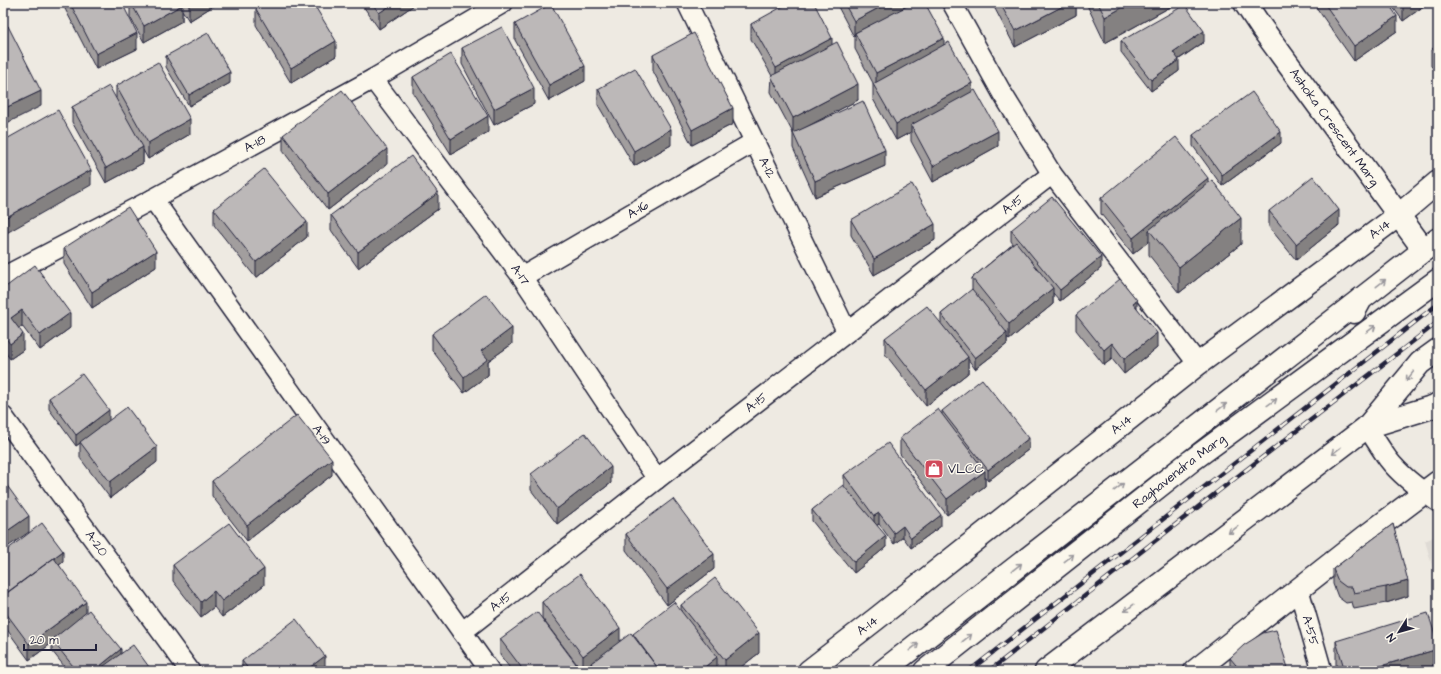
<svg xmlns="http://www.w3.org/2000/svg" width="1441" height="674" viewBox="0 0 1441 674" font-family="'Architects Daughter',sans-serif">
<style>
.built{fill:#dfdbd5}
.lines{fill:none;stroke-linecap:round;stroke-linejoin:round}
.street-casing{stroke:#22223b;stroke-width:22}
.secondary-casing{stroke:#22223b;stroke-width:25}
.street{stroke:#fbf7ec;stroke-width:19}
.secondary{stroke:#fbf7ec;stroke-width:22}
.rail-casing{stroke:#22223b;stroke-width:4.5}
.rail{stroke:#fbf7ec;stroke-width:3;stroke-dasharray:9;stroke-linecap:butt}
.wall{fill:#a29e9e;stroke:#22223b}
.shaded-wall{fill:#848181;stroke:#22223b}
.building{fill:#bcb8b8;stroke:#22223b}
.oneway{stroke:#99979c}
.labels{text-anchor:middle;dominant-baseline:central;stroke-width:3;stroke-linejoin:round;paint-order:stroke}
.street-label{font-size:13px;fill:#22223b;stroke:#fbf7ec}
.poi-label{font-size:13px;fill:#22223b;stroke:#fbf7ec;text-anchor:start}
</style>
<rect width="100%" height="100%" fill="#eeeae2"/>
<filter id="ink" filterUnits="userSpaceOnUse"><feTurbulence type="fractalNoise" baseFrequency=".025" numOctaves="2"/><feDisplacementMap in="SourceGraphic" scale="8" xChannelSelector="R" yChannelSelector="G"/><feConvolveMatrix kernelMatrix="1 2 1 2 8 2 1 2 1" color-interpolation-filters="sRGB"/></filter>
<g filter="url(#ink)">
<!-- built -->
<path class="built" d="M1438,535v51l-13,-45z"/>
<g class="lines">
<!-- street casing -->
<g class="street-casing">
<g id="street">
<path id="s1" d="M687,3l160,329"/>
<path d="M952,3l50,90 50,81 146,190"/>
<path id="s2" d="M373,79l149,198 135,202"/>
<path id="s3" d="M153,199l337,472"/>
<path id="s4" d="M3,277l150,-78 220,-120 130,-76"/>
<path id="s5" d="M522,277l232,-135"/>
<path id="s6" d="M3,416l187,255"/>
<path d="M1367,427c7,11 14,22 21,32 13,17 32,31 50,43"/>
<path id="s7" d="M1299,590l23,81"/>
<path id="s8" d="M462,632l195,-153 395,-305"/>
</g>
</g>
<!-- secondary casing -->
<g class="secondary-casing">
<g id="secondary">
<path id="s9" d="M1245,3l16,24 163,223"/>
<path d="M1354,312l7,-13 77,-60"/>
<path d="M1367,427l68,-21 3,-2"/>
<path id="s10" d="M809,671l67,-52 322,-255 201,-149 39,-33"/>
<path d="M883,671l478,-372"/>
<path id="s11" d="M925,671l266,-210 247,-181"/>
<path d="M1046,671l321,-244 53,-64 18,-13"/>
<path d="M1195,671l170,-134 73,-55"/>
</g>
</g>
<!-- street -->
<use href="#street" class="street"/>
<!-- secondary -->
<use href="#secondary" class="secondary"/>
<!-- rail casing -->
<g class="rail-casing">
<path id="rail" d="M969,671l469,-367
M989,671l227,-178 222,-171"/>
</g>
<!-- rail -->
<use href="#rail" class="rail"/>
</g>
<!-- wall -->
<path class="wall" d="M62,3h60l15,46 -41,20z
M130,3h88l-29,18 -7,-11v11l-38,21 -14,-25z
M361,3h56l-38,26z
M836,3h89l19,42 28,47 26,54 -65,36 -22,-41v-9l-15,8 -23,-41v-16l-18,-34v-13l-1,1z
M992,3h84v12l-61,32z
M1086,3h86v3l-67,37z
M1316,3h72l9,28 -43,30 -38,-54z
M1390,3h38l-25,18z
M256,9l80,47 -45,27 -35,-58z
M515,24l70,57 -36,20 -34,-61z
M751,24l81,20 26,56 -50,26 77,40 -70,31 -22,-49v-15l-22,-41 1,-16 -21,-37z
M1121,41l83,1 -26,18 1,11 -28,20 -30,-39z
M1438,45v29l-7,-8v-16z
M462,48l72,56 -40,21 -32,-61z
M653,55l80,69 -41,21 -39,-74z
M166,56l64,27 -41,23 -23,-39z
M413,77l75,55 -37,22 -38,-61z
M116,86l74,48 -42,25 -5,-9v13l-37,20 -34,-61v-15l44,-9z
M598,89l73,56 -37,21 -36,-61z
M283,135l104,29 -59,46 -45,-59z
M1193,135l88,8 -59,43 -29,-40z
M1208,183l33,61 -62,49 -30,-38v-14l-16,13 -32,-40v-16z
M214,209l93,28 -51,41 -42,-53z
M438,209l-80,59 -27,-38v-15z
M1269,211l70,14 -43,35 -27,-33z
M851,220l84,20 -61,35 -23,-40z
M1011,230l90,38 -41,33 -7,-8v11l-44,36 -2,-3v7l-32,25 -7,-10v14l-42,33 -41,-52v-16l56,-15v-9l31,-24v-12l41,-34 -2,-3z
M64,248l92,19 -64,41 -28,-44z
M3,289l67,39 -30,22 -18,-24 -4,2 5,22 -13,9 -7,-10z
M1137,308l20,40 -33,26 -12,-15 -8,6 -28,-35v-15z
M432,334l80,10 -24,17v14l-24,18 -32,-43z
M49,398l60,23 48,41 -47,36 -30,-40v-15l-4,3 -27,-37z
M942,411l87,38 -41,32 -3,-4v9l-38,29 -47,-61v-16l42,-24z
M531,474l80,9 -54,41 -26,-34z
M332,475l-85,66 -35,-45v-15z
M844,475l97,51 -30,22 -8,-11 -9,7 -15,-20 -2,1 9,22 -32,26 -42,-52v-11l32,-24z
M1393,524l15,72 -22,7 -32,6 -2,-7 -6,1 -8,-6 -5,-13v-15z
M626,534l88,35 -47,36 -41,-55z
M3,553l60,9 -4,3 27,48 35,40 31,18h-84l-16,-20v-8l-23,17 -26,-36z
M173,565l91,20 -42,32 -8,-10 -13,10 -28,-36z
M542,602l78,39 61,-29v-7l78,48 -23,18h-18l-1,-1v1h-126v-6l-9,6 -40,-53z
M500,639l76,32h-64l-12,-16z
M1336,641l102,30h-100l-2,-5z
M1230,658l59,13h-59z
M242,661l83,8 7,2h-90z"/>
<!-- shaded-wall -->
<path class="shaded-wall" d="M192,3h26l-29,18v-16z
M394,3h23l-38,26v-16z
M888,3h28l-61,30v3l-1,1v-16z
M1069,3h7v12l-61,32v-16z
M1131,3h41v3l-67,37v-26z
M1406,3h22l-25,18v-16z
M182,5v16l-38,21v-16z
M1397,16v15l-43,30v-15z
M1204,31v11l-31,21v-11z
M137,33v16l-41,20v-15z
M832,38v15l-56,31v-16z
M944,38v15l-68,36v-16z
M336,41v15l-45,27v-15z
M1179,60v11l-28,20v-11z
M585,66v15l-36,20v-16z
M230,72v11l-41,23v-11z
M972,83v15l-61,27v7l-15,8v-16z
M858,84v16l-65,34v-16z
M534,88v16l-40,21v-16z
M41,91v15l-38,19v-16z
M733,108v16l-41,21v-15z
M488,116v16l-37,22v-15z
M190,119v15l-42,25v-16z
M671,129v16l-37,21v-15z
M998,131v15l-65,36v-16z
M1281,132v11l-59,43v-11z
M143,147v16l-37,20v-15z
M387,149v15l-59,46v-16z
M885,150v16l-70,31v-16z
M91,170v15l-88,50v-16z
M1208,178v15l-59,37v11l-16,13v-16z
M438,193v16l-80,59v-16z
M1339,210v15l-43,35v-16z
M1241,218v26l-62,49v-26z
M307,222v15l-51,41v-16z
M935,224v16l-61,35v-16z
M156,251v16l-64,41v-16z
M1101,257v11l-41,33v-11z
M1053,288v16l-44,36v-16z
M1137,300v15l-4,-12z
M22,310v16l-11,8v-16z
M70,313v15l-30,22v-15z
M512,328v16l-24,17v14l-24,18v-16l17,-26z
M1007,333v11l-32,25v-11z
M1157,333v15l-33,26v-15z
M23,334v16l-13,9v-15z
M1112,343v16l-8,6v-15z
M968,357v16l-42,33v-16z
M109,410v11l-33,25v-11z
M1029,438v11l-41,32v-11z
M157,447v15l-47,36v-16z
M332,459v16l-85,66v-16z
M611,467v16l-54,41v-15z
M985,471v15l-38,29v-16z
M879,513v11l-5,3v-11z
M941,515v11l-30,22v-10z
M29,516v16l-26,18v-16z
M903,526v11l-9,7v-11z
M886,536v11l-32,26v-11z
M63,551v11l-58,44v-11z
M714,554v15l-47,36v-16z
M264,569v16l-42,32v-16z
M1408,581v15l-22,7v-16z
M214,591v16l-13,10v-15z
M86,602v16l-34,22v3l-23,17v-16z
M620,628v16l-29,19v2l-8,6v-15z
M759,633v20l-23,18h-11v-11z
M121,649v11l-13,11h-14z
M1438,649v22h-74z
M325,656v15h-20z
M717,657v14h-17z
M576,664v7h-10z
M7,666v5h-4v-2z"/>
<!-- building -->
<path class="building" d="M70,3h52l15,30 -41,21z
M131,3h49l2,2 -38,21z
M187,3h5l-3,2z
M267,3h46l23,38 -45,27 -35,-59z
M372,3h22l-15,10z
M789,3h25l18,35 -56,30 -25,-44z
M844,3h44l-34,18z
M913,3h12l19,35 -68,35 -21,-40z
M1000,3h69l-54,28z
M1098,3h33l-26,14z
M1324,3h64l9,13 -43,30z
M1401,3h5l-3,2z
M551,4l34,62 -36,19 -34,-61z
M1185,5l19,26 -31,21 6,8 -28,20 -30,-39z
M8,26l33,65 -38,18v-81z
M502,27l32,61 -40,21 -32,-61z
M208,33l22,39 -41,23 -23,-39z
M694,33l39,75 -41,22 -39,-75z
M837,42l21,42 -65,34 -22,-42z
M949,42l23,41 -76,41 -23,-40z
M1438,45v14l-7,-9z
M451,54l37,62 -37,23 -38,-62z
M158,62l32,57 -42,24 -32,-57z
M635,68l36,61 -37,22 -36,-62z
M109,86l34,61 -37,21 -34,-61z
M342,90l45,59 -59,45 -45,-59z
M975,90l23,41 -65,35 -22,-41z
M1252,92l29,40 -59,43 -29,-40z
M863,101l22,49 -70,31 -22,-48z
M58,110l33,60 -88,49v-78z
M1176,137l32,41 -75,60 -32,-40z
M411,156l27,37 -80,59 -27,-37z
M264,169l43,53 -51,40 -42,-53z
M1313,176l26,34 -43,34 -27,-33z
M1212,180l29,38 -62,49 -30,-37z
M912,184l23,40 -61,35 -23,-39z
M1052,197l49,60 -41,33 -49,-60z
M128,207l28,44 -64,41 -28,-44z
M1016,242l37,46 -44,36 -37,-46z
M35,265l35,48 -30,22 -18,-25 -11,8 12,16 -13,10 -7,-10v-45z
M1120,279l17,21 -4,3 24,30 -33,26 -12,-16 -8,7 -28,-35z
M972,289l35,44 -32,25 -34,-44z
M486,294l26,34 -31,23 7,8 -24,18 -32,-43z
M927,306l41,51 -42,33 -41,-52z
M82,374l27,36 -33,25 -27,-37z
M982,379l47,59 -41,32 -46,-59z
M127,407l30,40 -47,35 -30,-40z
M938,409l47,62 -38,28 -47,-61z
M297,415l35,44 -85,66 -35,-44z
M585,433l26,34 -54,42 -26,-35z
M888,443l53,72 -30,23 -8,-12 -9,7 -15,-20 -5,3 -30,-41z
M3,480l26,36 -26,18z
M843,485l43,51 -32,26 -42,-52z
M673,499l41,55 -47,35 -41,-55z
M42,523l21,28 -58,43 -2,-2v-39z
M229,523l35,46 -42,32 -8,-10 -13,11 -28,-37z
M1393,524l15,57 -22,6 -32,6 -2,-6h-6l-8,-6 -5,-12z
M54,558l32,44 -57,42 -26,-35v-13z
M580,574l40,54 -37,28 -41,-54z
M715,578l44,55 -34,27 -44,-55z
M674,602l43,55 -17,14h-40l-27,-37z
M89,610l32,39 -27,22h-17l-25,-31z
M537,612l39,52 -10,7h-42l-24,-32z
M1428,613l10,31v5l-74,22h-19l-9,-30z
M296,619l29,37 -20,15h-55l-8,-10z
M1276,630l13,41h-48l-11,-13 14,-13 19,-12z
M631,633l29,38h-62l-7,-8z
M133,645l19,26h-55z
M3,660l4,6 -4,3z
M328,666l4,5h-10z"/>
<!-- one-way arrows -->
<defs><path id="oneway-shaft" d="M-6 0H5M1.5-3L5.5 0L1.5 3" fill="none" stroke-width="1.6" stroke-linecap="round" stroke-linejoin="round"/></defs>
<g class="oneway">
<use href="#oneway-shaft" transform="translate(1381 283) rotate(-38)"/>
<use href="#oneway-shaft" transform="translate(1371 329) rotate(-36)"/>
<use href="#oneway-shaft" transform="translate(1410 376) rotate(129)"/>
<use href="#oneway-shaft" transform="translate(1272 402) rotate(-36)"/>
<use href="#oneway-shaft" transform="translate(1222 407) rotate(-38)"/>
<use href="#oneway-shaft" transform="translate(1336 451) rotate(143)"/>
<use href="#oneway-shaft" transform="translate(1119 487) rotate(-38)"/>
<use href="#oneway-shaft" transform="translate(1233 530) rotate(143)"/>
<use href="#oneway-shaft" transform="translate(1069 558) rotate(-38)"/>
<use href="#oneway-shaft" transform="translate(1017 567) rotate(-38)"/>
<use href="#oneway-shaft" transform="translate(1129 608) rotate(143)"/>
<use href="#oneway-shaft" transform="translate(967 638) rotate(-38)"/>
<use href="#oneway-shaft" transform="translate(914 647) rotate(-38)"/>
</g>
</g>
<!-- icons -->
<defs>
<g id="shop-square" transform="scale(1)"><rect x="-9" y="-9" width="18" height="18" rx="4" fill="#d1495b" stroke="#fbf7ec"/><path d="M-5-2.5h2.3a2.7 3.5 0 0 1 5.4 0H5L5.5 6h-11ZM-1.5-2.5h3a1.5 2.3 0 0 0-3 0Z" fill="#fff"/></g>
</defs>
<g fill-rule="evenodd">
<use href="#shop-square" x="934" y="469"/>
</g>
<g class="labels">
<!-- street labels -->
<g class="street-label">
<text stroke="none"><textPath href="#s9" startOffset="153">Ashoka Crescent Marg</textPath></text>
<text stroke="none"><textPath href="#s4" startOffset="285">A-18</textPath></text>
<text stroke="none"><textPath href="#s1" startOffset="183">A-12</textPath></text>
<text stroke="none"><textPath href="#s8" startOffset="697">A-15</textPath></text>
<text stroke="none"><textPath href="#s5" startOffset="134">A-16</textPath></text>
<text stroke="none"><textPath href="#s10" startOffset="722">A-14</textPath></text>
<text stroke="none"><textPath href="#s2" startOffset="245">A-17</textPath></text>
<text stroke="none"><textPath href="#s8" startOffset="373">A-15</textPath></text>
<text stroke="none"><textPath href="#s10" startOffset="398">A-14</textPath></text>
<text stroke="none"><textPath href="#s3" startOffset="290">A-19</textPath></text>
<text stroke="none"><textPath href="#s11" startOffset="323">Raghavendra Marg</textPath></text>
<text stroke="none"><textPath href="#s6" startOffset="158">A-20</textPath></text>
<text stroke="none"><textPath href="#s8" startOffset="49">A-15</textPath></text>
<text stroke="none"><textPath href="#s10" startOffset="74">A-14</textPath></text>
<text stroke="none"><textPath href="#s7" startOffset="42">A-55</textPath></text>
</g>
<!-- poi labels -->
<g class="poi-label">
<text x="948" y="469">VLCC</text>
</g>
</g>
<!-- margin -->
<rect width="1441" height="674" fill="none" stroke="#fbf7ec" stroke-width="16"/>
<rect x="8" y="8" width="1425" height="658" fill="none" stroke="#22223b" stroke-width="1.5" filter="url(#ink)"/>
<!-- north arrow -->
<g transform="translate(1399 632) rotate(233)" stroke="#fbf7ec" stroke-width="3" paint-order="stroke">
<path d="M0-3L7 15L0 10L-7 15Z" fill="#22223b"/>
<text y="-6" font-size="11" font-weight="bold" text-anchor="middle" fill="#22223b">N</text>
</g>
<!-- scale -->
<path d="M24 644v6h72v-6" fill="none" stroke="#22223b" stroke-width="2"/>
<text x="30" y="644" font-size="12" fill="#22223b" stroke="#fbf7ec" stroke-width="3" paint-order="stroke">20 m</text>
</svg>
